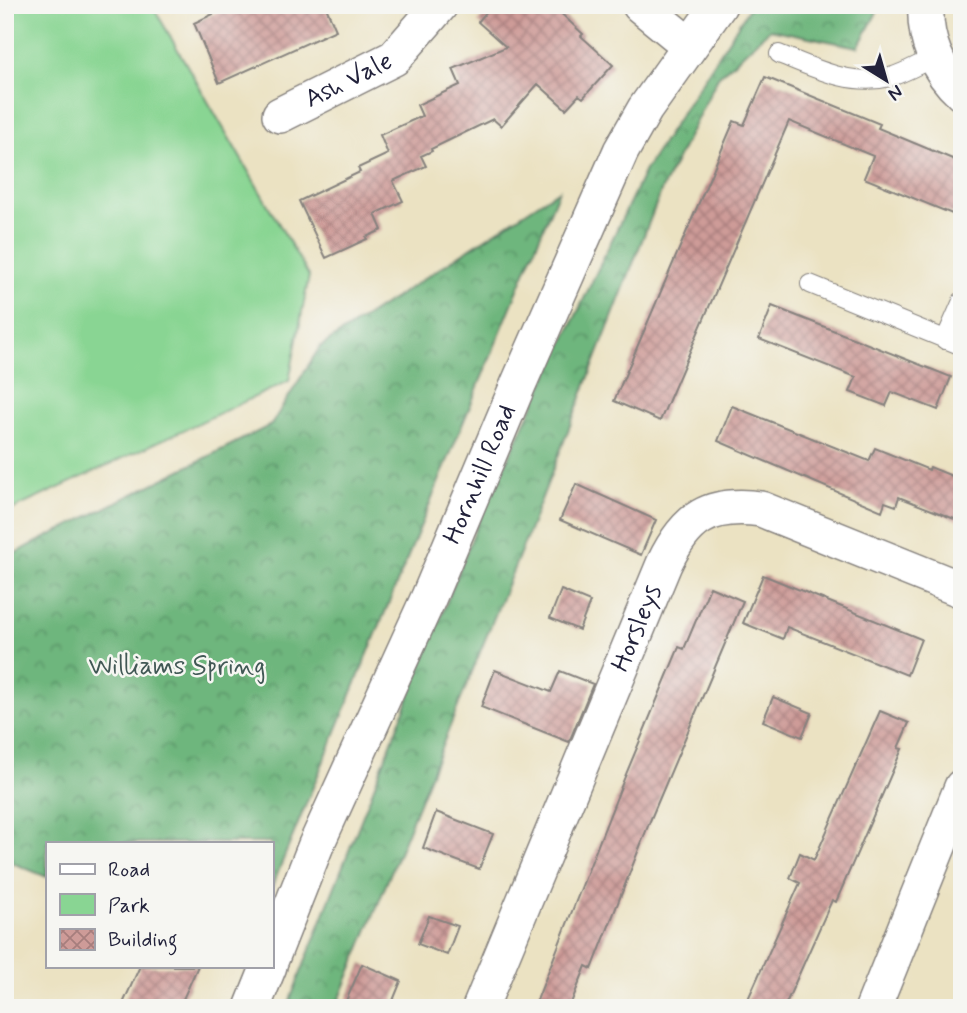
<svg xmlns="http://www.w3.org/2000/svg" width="967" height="1013" viewBox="0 0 967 1013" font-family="Mynerve,sans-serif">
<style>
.green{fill:#89d593;stroke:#567c67;stroke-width:2}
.forest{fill:url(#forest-crowns);stroke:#486c5c;stroke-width:2}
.building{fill:url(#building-cross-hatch)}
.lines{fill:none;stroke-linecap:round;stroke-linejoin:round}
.service-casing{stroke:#86827e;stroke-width:20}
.minor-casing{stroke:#86827e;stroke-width:38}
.service{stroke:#fff;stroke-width:18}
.minor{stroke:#fff;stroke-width:35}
.labels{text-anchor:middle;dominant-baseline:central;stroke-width:5;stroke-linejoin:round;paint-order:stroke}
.street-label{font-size:26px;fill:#22223b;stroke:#f6f6f2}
.park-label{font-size:26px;fill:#415855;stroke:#f6f6f2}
</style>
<defs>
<pattern id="forest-crowns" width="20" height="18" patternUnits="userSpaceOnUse" patternTransform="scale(1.75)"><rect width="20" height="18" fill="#6eb67d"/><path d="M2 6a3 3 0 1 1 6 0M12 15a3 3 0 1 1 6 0" fill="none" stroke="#5a9468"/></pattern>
<pattern id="building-cross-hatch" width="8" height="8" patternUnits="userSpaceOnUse" patternTransform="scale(1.75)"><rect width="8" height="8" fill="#ce9b98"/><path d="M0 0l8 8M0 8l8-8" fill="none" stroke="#a77e7d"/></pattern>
</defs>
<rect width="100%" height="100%" fill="#f6f6f2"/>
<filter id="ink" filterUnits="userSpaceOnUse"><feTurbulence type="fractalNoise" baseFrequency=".0143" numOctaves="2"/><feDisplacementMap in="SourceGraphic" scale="14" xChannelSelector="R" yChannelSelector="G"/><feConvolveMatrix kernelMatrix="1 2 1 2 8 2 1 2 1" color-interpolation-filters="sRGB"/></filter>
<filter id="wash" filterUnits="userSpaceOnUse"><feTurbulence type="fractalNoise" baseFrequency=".00686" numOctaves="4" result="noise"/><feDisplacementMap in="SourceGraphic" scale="28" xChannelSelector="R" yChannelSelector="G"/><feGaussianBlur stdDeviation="1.57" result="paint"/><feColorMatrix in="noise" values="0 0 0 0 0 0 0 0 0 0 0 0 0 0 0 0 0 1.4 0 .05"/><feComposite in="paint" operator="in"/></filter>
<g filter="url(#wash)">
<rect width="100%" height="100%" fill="#ebe2c2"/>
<!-- green -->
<path class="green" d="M5,5h147l157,271 -20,105 -284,132z"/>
<!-- forest -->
<path class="forest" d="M751,5h130l-23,42 -88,-18 -52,48 -56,112 -133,342 -193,477h-49l192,-488 166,-350z
M559,190l-288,699v-46h-224v34l-42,-17v-302l266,-133 49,-78z"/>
<g id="blocks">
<!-- building -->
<path class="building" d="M232,5h93l11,25 -117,53 -25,-60z
M492,5h60l31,29 -2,2 32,29 -30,33 -4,-3 -13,14 -28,-25 -37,42 -8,-7 -62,30 1,2 -11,5 5,10 -33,15 10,20 -28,13 7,16 -16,7 1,2 -41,19 -27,-57 61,-29 -2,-4 30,-14 -8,-19 42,-19 -5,-11 43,-20 -7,-16 53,-22 -28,-25z
M765,77l115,47 -2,4 84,35v55l-98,-40 9,-22 -84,-35 -129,300 -46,-20 120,-280 10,4z
M772,306l179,71 -13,33 -46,-18 -6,14 -36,-14 6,-15 -97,-38z
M732,406l137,55 6,-13 54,22 1,-3 32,13v42l-63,-25 -3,9 -11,-4 -3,9 -164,-70z
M576,484l80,36 -15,35 -81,-35z
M763,575l158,64 -14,36 -120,-48 -4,12 -40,-16z
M710,587l33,14 -93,220 -58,148 -6,-3 -17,42h-35l90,-229 55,-132 5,2z
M561,590l29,12 -11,28 -29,-12z
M495,670l56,22 9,-21 33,13 -24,58 -88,-35z
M773,697l39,16 -10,24 -39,-16z
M880,711l29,12 -11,25 4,1 -66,153 -4,-2 -48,108h-40l56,-125 -10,-5 10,-25 14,7z
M436,812l57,22 -14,35 -56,-21z
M429,916l29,10 -11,29 -29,-11z
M362,964l39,17 -11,27h-28l-16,-7z
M140,966h58l-19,42h-58z"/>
</g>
</g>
<g filter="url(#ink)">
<use href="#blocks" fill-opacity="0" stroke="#86827e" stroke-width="2"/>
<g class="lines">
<!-- service casing -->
<g class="service-casing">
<path id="service" d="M779,54c35,14 73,33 111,23 15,-4 31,-14 45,-20
M810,284l152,62
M945,340l17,-39"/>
</g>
<!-- minor casing -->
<g class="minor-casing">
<g id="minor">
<path d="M640,5l49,40"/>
<path d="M926,5c-2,34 11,66 36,88"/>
<path id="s1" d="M280,115l114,-57 46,-53"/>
<path id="s2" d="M271,959l45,-114 112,-246 90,-214 103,-234 24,-42 74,-104"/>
<path d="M252,1008l17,-42"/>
<path id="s3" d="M480,1008l184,-444c22,-46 45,-62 97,-55l201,81"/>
<path d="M873,1008l89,-221"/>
</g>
</g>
<!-- service -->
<use href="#service" class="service"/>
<!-- minor -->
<use href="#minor" class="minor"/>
</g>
</g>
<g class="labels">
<!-- street labels -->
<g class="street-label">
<text stroke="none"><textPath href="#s1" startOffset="77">Ash Vale</textPath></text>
<text stroke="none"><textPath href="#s2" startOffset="528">Hornhill Road</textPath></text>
<text stroke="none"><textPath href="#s3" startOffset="411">Horsleys</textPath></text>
</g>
<!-- park labels -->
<g class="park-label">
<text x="177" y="667">Williams Spring</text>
</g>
</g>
<!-- margin -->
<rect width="967" height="1013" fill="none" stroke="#f6f6f2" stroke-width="28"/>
<!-- legend -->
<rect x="46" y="842" width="228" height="126" fill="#f6f6f2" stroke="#a1a1a9" stroke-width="2"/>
<rect x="60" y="864" width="35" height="10" fill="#ffffff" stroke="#a1a1a9" stroke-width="2"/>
<text x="108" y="876" font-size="21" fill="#22223b">Road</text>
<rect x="60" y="894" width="35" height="21" fill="#89d593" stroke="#a1a1a9" stroke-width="2"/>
<text x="108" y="912" font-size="21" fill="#22223b">Park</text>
<rect x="60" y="929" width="35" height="21" fill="url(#building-cross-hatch)" stroke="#a1a1a9" stroke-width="2"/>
<text x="108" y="946" font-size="21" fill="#22223b">Building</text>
<!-- north arrow -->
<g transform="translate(886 80) rotate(143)" stroke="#f6f6f2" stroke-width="5" paint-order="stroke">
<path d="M0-5L12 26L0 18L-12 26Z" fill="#22223b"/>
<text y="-10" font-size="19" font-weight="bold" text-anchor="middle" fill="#22223b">N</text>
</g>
</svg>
